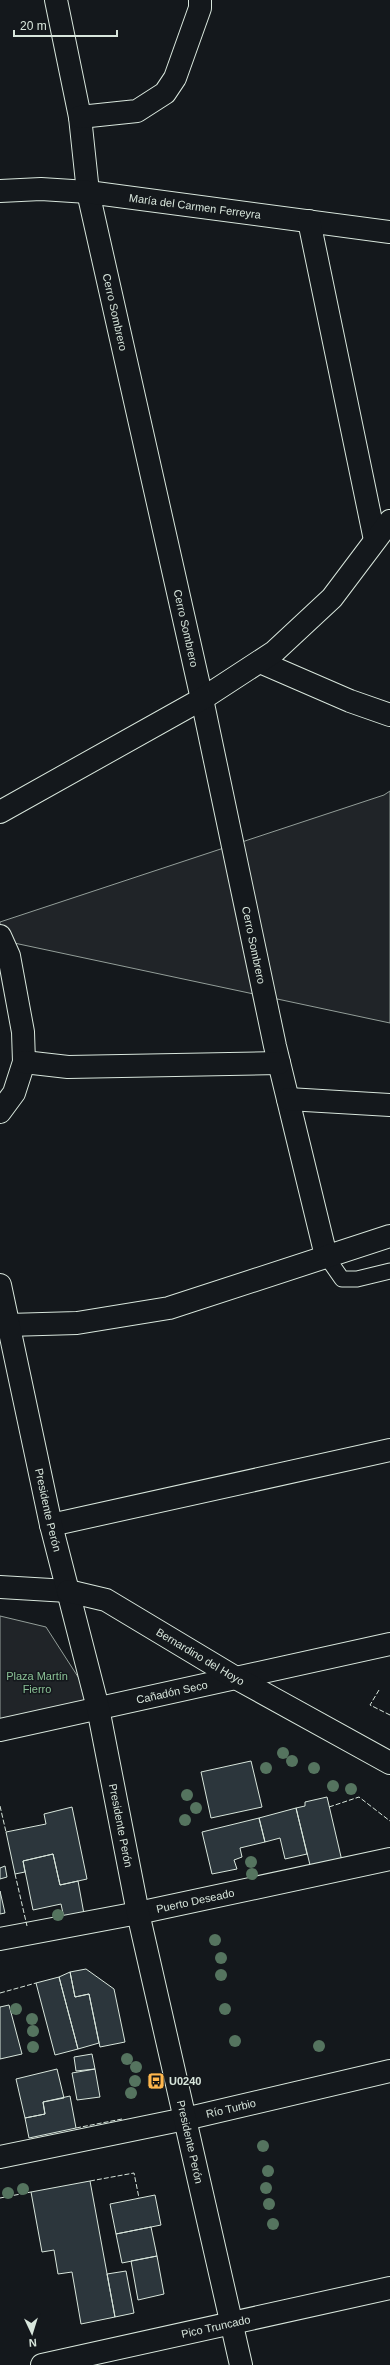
<svg xmlns="http://www.w3.org/2000/svg" width="390" height="2365" viewBox="0 0 390 2365" font-family="Arial,sans-serif">
<style>
.green{fill:#202428;stroke:#939e99}
.building{fill:#2c363c;stroke:#d8e6dc}
.lines{fill:none;stroke-linecap:round;stroke-linejoin:round}
.service-casing{stroke:#d8e6dc;stroke-width:17}
.minor-casing{stroke:#d8e6dc;stroke-width:24}
.tertiary-casing{stroke:#d8e6dc;stroke-width:24}
.service{stroke:#14181c;stroke-width:15}
.minor{stroke:#14181c;stroke-width:22}
.tertiary{stroke:#14181c;stroke-width:22}
.fence{stroke:#d8e6dc;stroke-width:1;stroke-dasharray:5 2;stroke-linecap:butt}
.tree{fill:#55745f}
.labels{text-anchor:middle;dominant-baseline:central;stroke-width:3;stroke-linejoin:round;paint-order:stroke}
.street-label{font-size:11px;fill:#d8e6dc;stroke:#14181c}
.park-label{font-size:11px;fill:#8ac095;stroke:#14181c}
.poi-label{font-size:11px;font-weight:bold;fill:#d8e6dc;stroke:#14181c;text-anchor:start}
</style>
<rect width="100%" height="100%" fill="#14181c"/>
<!-- green -->
<path class="green" d="M390,791v232l-390,-83v-18l384,-127z
M0,1616l46,11 52,81 -98,22z"/>
<!-- building -->
<path class="building" d="M251,1761l11,46 -51,11 -10,-46z
M327,1797l15,64 -31,8 -15,-61 9,-2v-4z
M72,1807l15,72 -27,6 -7,-31 -30,7 2,11 -10,2 -9,-42 40,-8 -2,-10z
M296,1808l11,46 -22,5 -5,-21 -15,4 -6,-24z
M259,1818l6,24 -25,6 2,9 -8,3 3,9 -25,5 -10,-42z
M53,1854l7,31 18,-4 6,33 -20,4 -3,-14 -28,6 -10,-49z
M5,1866l2,11 -7,2v-11z
M0,1891l5,22 -5,1z
M86,1969l28,20 11,53 -25,5 -11,-53 -14,3 -5,-25z
M70,1972l5,25 14,-3 10,49 -21,6 -19,-72z
M59,1977l19,72 -23,6 -19,-72z
M9,2005l13,49 -22,5v-52z
M92,2054l3,15 -19,2 -2,-14z
M57,2069l7,29 -21,4 2,12 -20,4 -9,-39z
M95,2069l5,28 -23,3 -5,-27z
M70,2096l6,32 -47,10 -4,-20 20,-4 -2,-12z
M90,2181l25,136 -34,7 -9,-52 -14,2 -4,-24 -12,2 -11,-60z
M155,2195l6,30 -45,9 -6,-30z
M151,2227l6,29 -35,7 -6,-29z
M157,2256l7,38 -26,6 -7,-39z
M126,2271l8,42 -19,4 -8,-43z"/>
<g class="lines">
<!-- service casing -->
<g class="service-casing">
<path id="service" d="M326,1256l16,23h15l33,-8"/>
</g>
<!-- minor casing -->
<g class="minor-casing">
<g id="minor">
<path id="s1" d="M56,0l24,117 8,75 114,507 73,347 51,210"/>
<path d="M80,117l57,-6 28,-18 10,-15 25,-70v-8"/>
<path id="s2" d="M0,191l41,-2 47,3 302,40"/>
<path d="M309,221l66,319"/>
<path d="M260,662l90,39 40,14"/>
<path d="M0,812l202,-113 72,-47 58,-54 58,-77"/>
<path d="M0,936l9,20 14,76 1,30 -10,31 -14,19"/>
<path d="M24,1062l44,5 211,-4"/>
<path d="M288,1099l102,6"/>
<path d="M8,1325l69,-2 92,-15 221,-72"/>
<path d="M51,1525l339,-75"/>
<path d="M0,1587l68,4"/>
<path id="s3" d="M0,1730l390,-86"/>
<path id="s4" d="M0,1939l138,-26 252,-54"/>
<path id="s5" d="M0,2157l185,-38 205,-48"/>
<path id="s6" d="M42,2365l348,-77"/>
</g>
</g>
<!-- tertiary casing -->
<g class="tertiary-casing">
<g id="tertiary">
<path id="s7" d="M0,1285l51,240 47,183 40,205 103,452"/>
<path id="s8" d="M68,1591l38,9 130,78 154,85"/>
</g>
</g>
<!-- service -->
<use href="#service" class="service"/>
<!-- minor -->
<use href="#minor" class="minor"/>
<!-- tertiary -->
<use href="#tertiary" class="tertiary"/>
<!-- fence -->
<path class="fence" d="M379,1690l-9,15 20,10
M0,1806l6,26
M329,1807l30,-10 31,24
M15,1874l12,52
M0,1993l36,-10
M76,2128l46,-9
M90,2181l44,-8 5,25
M0,2198l31,-6"/>
</g>
<!-- trees -->
<g class="tree">
<circle cx="283" cy="1753" r="6"/>
<circle cx="292" cy="1761" r="6"/>
<circle cx="266" cy="1768" r="6"/>
<circle cx="314" cy="1768" r="6"/>
<circle cx="333" cy="1786" r="6"/>
<circle cx="351" cy="1789" r="6"/>
<circle cx="187" cy="1795" r="6"/>
<circle cx="196" cy="1808" r="6"/>
<circle cx="185" cy="1820" r="6"/>
<circle cx="251" cy="1862" r="6"/>
<circle cx="252" cy="1874" r="6"/>
<circle cx="58" cy="1915" r="6"/>
<circle cx="215" cy="1940" r="6"/>
<circle cx="221" cy="1958" r="6"/>
<circle cx="221" cy="1975" r="6"/>
<circle cx="16" cy="2009" r="6"/>
<circle cx="225" cy="2009" r="6"/>
<circle cx="32" cy="2019" r="6"/>
<circle cx="33" cy="2031" r="6"/>
<circle cx="235" cy="2041" r="6"/>
<circle cx="319" cy="2046" r="6"/>
<circle cx="33" cy="2047" r="6"/>
<circle cx="127" cy="2059" r="6"/>
<circle cx="136" cy="2067" r="6"/>
<circle cx="135" cy="2081" r="6"/>
<circle cx="131" cy="2093" r="6"/>
<circle cx="263" cy="2146" r="6"/>
<circle cx="268" cy="2171" r="6"/>
<circle cx="266" cy="2188" r="6"/>
<circle cx="23" cy="2189" r="6"/>
<circle cx="8" cy="2193" r="6"/>
<circle cx="269" cy="2204" r="6"/>
<circle cx="273" cy="2224" r="6"/>
</g>
<!-- icons -->
<defs>
<g id="bus-square" transform="scale(0.9)"><rect x="-9" y="-9" width="18" height="18" rx="4" fill="#ffb74d" stroke="#14181c"/><path d="M-5-6H5V4H4V6H2V4H-2V6H-4V4H-5ZM-3.5-4V0h7V-4ZM-3.5 1.2v1.5H-2V1.2ZM2 1.2v1.5H3.5V1.2Z" fill="#111"/></g>
</defs>
<g fill-rule="evenodd">
<use href="#bus-square" x="156" y="2081"/>
</g>
<g class="labels">
<!-- street labels -->
<g class="street-label">
<text stroke="none"><textPath href="#s2" startOffset="196">María del Carmen Ferreyra</textPath></text>
<text stroke="none"><textPath href="#s1" startOffset="318">Cerro Sombrero</textPath></text>
<text stroke="none"><textPath href="#s1" startOffset="642">Cerro Sombrero</textPath></text>
<text stroke="none"><textPath href="#s1" startOffset="966">Cerro Sombrero</textPath></text>
<text stroke="none"><textPath href="#s7" startOffset="230">Presidente Perón</textPath></text>
<text stroke="none"><textPath href="#s8" startOffset="149">Bernardino del Hoyo</textPath></text>
<text stroke="none"><textPath href="#s3" startOffset="176">Cañadón Seco</textPath></text>
<text stroke="none"><textPath href="#s7" startOffset="554">Presidente Perón</textPath></text>
<text stroke="none"><textPath href="#s4" startOffset="199">Puerto Deseado</textPath></text>
<text stroke="none"><textPath href="#s5" startOffset="236">Río Turbio</textPath></text>
<text stroke="none"><textPath href="#s7" startOffset="878">Presidente Perón</textPath></text>
<text stroke="none"><textPath href="#s6" startOffset="178">Pico Truncado</textPath></text>
</g>
<!-- park labels -->
<g class="park-label">
<text x="37" y="1676">Plaza Martín<tspan x="37" dy="13">Fierro</tspan></text>
</g>
<!-- poi labels -->
<g class="poi-label">
<text x="169" y="2081">U0240</text>
</g>
</g>
<!-- north arrow -->
<g transform="translate(32 2333) rotate(176)" stroke="#14181c" stroke-width="3" paint-order="stroke">
<path d="M0-3L7 15L0 10L-7 15Z" fill="#d8e6dc"/>
<text y="-6" font-size="11" font-weight="bold" text-anchor="middle" fill="#d8e6dc">N</text>
</g>
<!-- scale -->
<path d="M14 30v6h103v-6" fill="none" stroke="#d8e6dc" stroke-width="2"/>
<text x="20" y="30" font-size="12" fill="#d8e6dc" stroke="#14181c" stroke-width="3" paint-order="stroke">20 m</text>
</svg>
